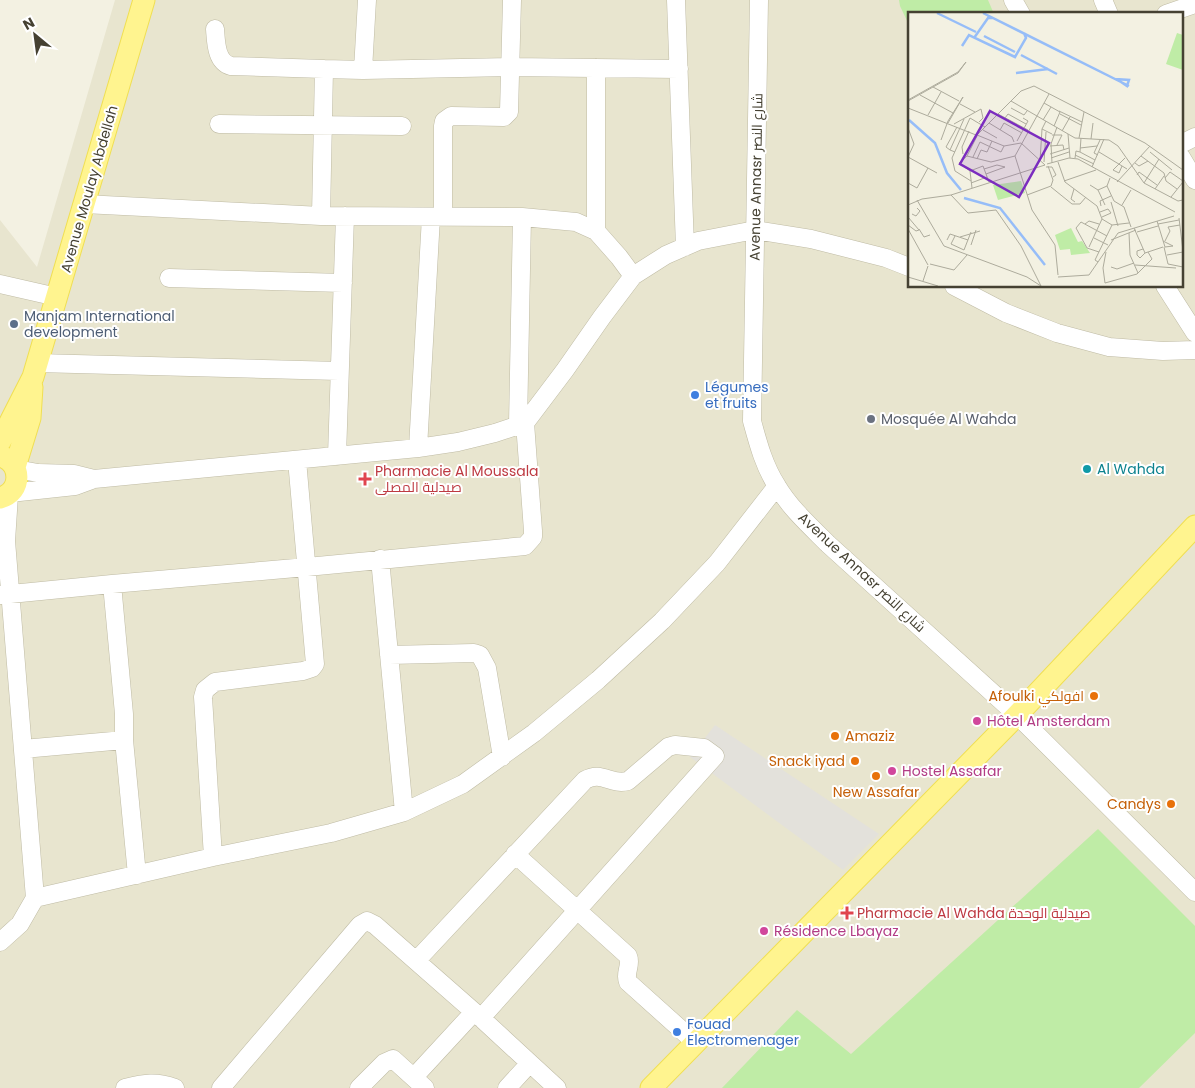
<svg xmlns="http://www.w3.org/2000/svg" width="1195" height="1088" viewBox="0 0 1195 1088" font-family="Poppins,Cairo,sans-serif">
<style>
.residential{fill:#e8e5cf;fill-rule:evenodd}
.green{fill:#bfeca6}
.parking{fill:#e3e1db}
.lines{fill:none;stroke-linecap:round;stroke-linejoin:round}
.minor-casing{stroke:#bfbba4;stroke-width:19}
.major-casing{stroke:#f0df53;stroke-width:23}
.minor{stroke:#fff;stroke-width:18}
.major{stroke:#fff48f;stroke-width:21}
.service-dot{fill:#5c6f8a;stroke:#fff;stroke-width:2}
.shop-dot{fill:#3f7fe0;stroke:#fff;stroke-width:2}
.worship-dot{fill:#6b7280;stroke:#fff;stroke-width:2}
.culture-dot{fill:#0f9aa8;stroke:#fff;stroke-width:2}
.health-dot{fill:#e0444e;stroke:#fff;stroke-width:2}
.food-dot{fill:#e8710a;stroke:#fff;stroke-width:2}
.hotel-dot{fill:#d1479c;stroke:#fff;stroke-width:2}
.labels{text-anchor:middle;dominant-baseline:central;stroke-width:4;stroke-linejoin:round;paint-order:stroke}
.street-label{font-size:14px;fill:#454132;stroke:#fff}
.service-label{font-size:14px;fill:#4e5e75;stroke:#fff;text-anchor:start}
.shop-label{font-size:14px;fill:#366cbe;stroke:#fff;text-anchor:start}
.worship-label{font-size:14px;fill:#5b616d;stroke:#fff;text-anchor:start}
.culture-label{font-size:14px;fill:#0d838f;stroke:#fff;text-anchor:start}
.health-label{font-size:14px;fill:#be3a42;stroke:#fff;text-anchor:start}
.food-label{font-size:14px;fill:#c56008;stroke:#fff;text-anchor:end}
.hotel-label{font-size:14px;fill:#b23c85;stroke:#fff;text-anchor:start}
.inset-river{fill:none;stroke:#96bdf8;stroke-width:2.5}
.inset-road{fill:none;stroke:#adab9c;stroke-width:1}
.view{fill:#7b2cbf;fill-opacity:0.15;stroke:#7b2cbf;stroke-width:2.5}
.inset-edge{fill:none;stroke:#454132;stroke-width:2.5}
</style>
<rect width="100%" height="100%" fill="#f3f1e2"/>
<!-- residential -->
<path class="residential" d="M115,0h1080v1088h-1195v-868l37,47zM909,14h272v272h-272z"/>
<!-- green -->
<path class="green" d="M899,0h89l6,14h-85v11l-9,-19z
M1098,829l97,97v107l-56,55h-417l75,-78 54,44z"/>
<!-- parking -->
<path class="parking" d="M715,725l164,109 -36,36 -153,-113z"/>
<g class="lines">
<!-- minor casing -->
<g class="minor-casing">
<path id="minor" d="M676,0l9,247
M759,0l-7,421c6,22 12,45 25,65 13,22 33,40 51,58l189,171 178,177
M1013,0l8,14
M1103,0l6,14
M1166,14l29,-10
M215,29c1,13 1,33 16,37l93,3
M363,70l4,-70
M219,124l183,2
M1181,144l14,-7
M1181,157l14,23
M84,204l237,12 201,1 54,5 20,9 23,26 14,19
M321,216l3,-147 39,1 148,-3 168,2
M443,217v-91l1,-5 7,-5 53,1 5,-5 3,-112
M596,231v-163
M169,278l174,5
M0,284l57,13
M954,286l52,27 51,20 52,14 54,4 32,-1
M1165,286l30,47
M37,363l302,8
M518,425l4,-208
M418,448l13,-231
M337,456l8,-240
M16,469l22,4 36,1 20,5
M10,493l65,-7 19,-7 324,-31 40,-6 37,-9 30,-10 40,-53 37,-53 31,-41 33,-21 32,-14 57,-11 56,9 75,19 23,9
M380,559l24,253
M0,595l112,-11
M389,655l85,-2 6,2 7,13 15,89
M23,749l101,-9
M515,854l113,102c4,9 -4,17 0,26l68,61
M213,857l-10,-160 2,-7 10,-8 88,-11 9,-3 3,-4 -18,-204
M137,875l-13,-135v-26l-12,-130 195,-17 218,-21 8,-9v-6l-8,-108
M35,898l178,-41 118,-24 73,-21 59,-28 71,-51 64,-53 64,-59 55,-58 60,-77
M0,942l20,-18 15,-26 -29,-357 3,-46
M416,961l169,-181c17,-10 26,6 43,1l40,-34 7,-2 29,3 11,8 -234,262
M414,1077l60,-65
M125,1088c20,-5 31,-7 50,0
M221,1088l139,-163 7,-4 8,4 106,93 76,70
M359,1088l25,-25 9,-4 32,29
M507,1088l23,-25"/>
</g>
<!-- major casing -->
<g class="major-casing">
<path id="major" d="M0,442l33,-65 111,-377
M0,456c22,6 23,36 0,42
M15,467l15,-49 2,-31
M651,1088l366,-373 178,-189"/>
</g>
<!-- minor -->
<use href="#minor" class="minor"/>
<!-- major -->
<use href="#major" class="major"/>
</g>
<!-- markers -->
<circle class="service-dot" cx="14" cy="324" r="5"/>
<g class="shop-dot">
<circle cx="695" cy="395" r="5"/>
<circle cx="677" cy="1032" r="5"/>
</g>
<circle class="worship-dot" cx="871" cy="419" r="5"/>
<circle class="culture-dot" cx="1087" cy="469" r="5"/>
<g class="health-dot">
<path d="M362.5 471.5h5v5h5v5h-5v5h-5v-5h-5v-5h5z"/>
<path d="M844.5 905.5h5v5h5v5h-5v5h-5v-5h-5v-5h5z"/>
</g>
<g class="food-dot">
<circle cx="1094" cy="696" r="5"/>
<circle cx="835" cy="736" r="5"/>
<circle cx="855" cy="761" r="5"/>
<circle cx="876" cy="776" r="5"/>
<circle cx="1171" cy="804" r="5"/>
</g>
<g class="hotel-dot">
<circle cx="977" cy="721" r="5"/>
<circle cx="892" cy="771" r="5"/>
<circle cx="764" cy="931" r="5"/>
</g>
<g class="labels">
<!-- street labels -->
<g class="street-label">
<text transform="translate(756 177) rotate(-89)">Avenue Annasr شارع النصر</text>
<text transform="translate(89 189) rotate(-74)">Avenue Moulay Abdellah</text>
<text transform="translate(862 572) rotate(43)">Avenue Annasr شارع النصر</text>
</g>
<!-- service labels -->
<g class="service-label">
<text x="24" y="316">Manjam International<tspan x="24" dy="16">development</tspan></text>
</g>
<!-- shop labels -->
<g class="shop-label">
<text x="705" y="387">Légumes<tspan x="705" dy="16">et fruits</tspan></text>
<text x="687" y="1024">Fouad<tspan x="687" dy="16">Electromenager</tspan></text>
</g>
<!-- worship labels -->
<g class="worship-label">
<text x="881" y="419">Mosquée Al Wahda</text>
</g>
<!-- culture labels -->
<g class="culture-label">
<text x="1097" y="469">Al Wahda</text>
</g>
<!-- health labels -->
<g class="health-label">
<text x="375" y="471">Pharmacie Al Moussala<tspan x="375" dy="16">صيدلية المصلى</tspan></text>
<text x="857" y="913">Pharmacie Al Wahda صيدلية الوحدة</text>
</g>
<!-- food labels -->
<g class="food-label">
<text x="1084" y="696">Afoulki افولكي</text>
<text x="845" y="736" text-anchor="start">Amaziz</text>
<text x="845" y="761">Snack iyad</text>
<text x="876" y="792" text-anchor="middle">New Assafar</text>
<text x="1161" y="804">Candys</text>
</g>
<!-- hotel labels -->
<g class="hotel-label">
<text x="987" y="721">Hôtel Amsterdam</text>
<text x="902" y="771">Hostel Assafar</text>
<text x="774" y="931">Résidence Lbayaz</text>
</g>
</g>
<!-- overview -->
<g transform="translate(908 12)">
<rect width="275" height="275" fill="#f3f1e2"/>
<path d="M269,21l6,2v35l-17,-6zM113,169l4,12 -27,7 -5,-15zM163,216l7,14 4,-1 8,12 -19,2 -1,-6 -10,1 -5,-15z" fill="#bfeca6"/>
<path class="inset-river" d="M29,1l39,19M75,1l146,73M76,24l31,16M66,26l14,-20h5M54,34l7,-11 46,22 11,-19 -2,-5M113,43l36,19M108,61l32,-4M207,67l14,1 -2,6 -6,-4M1,108l26,23 12,30 14,17M56,186l36,10 45,57"/>
<path class="inset-road" d="M25,75l26,14M141,82l-34,62 17,54 23,35 3,30M12,83l33,18M0,88l50,-28 8,-10 -8,11 -50,28M103,89l64,37 34,2 9,6 26,37 34,18 5,-1M136,91l16,9 -6,14M52,92l15,8M0,96l68,27M103,96l13,7 3,-4M151,99l23,11M90,102l30,16M152,102l21,11M20,103l13,-23M97,106l3,-4 18,10M135,108l8,-13M138,109l-4,8 10,5M81,111l23,14 2,5M46,112l27,-15 2,9 -4,4M0,116l6,16 -6,13M75,118l14,8M92,118l4,-7 18,10M154,119l8,-14M70,122l43,-43 13,-5 111,57 38,27M160,122l2,24M69,123l27,11 17,-3 24,22M144,123h10l-5,10M171,126l5,-26M183,127l2,-16M33,128l7,-19 15,-24 -15,26M109,129l11,-20 -5,-3M142,134l13,-1 1,5M172,136l17,-2M42,138l-4,-3 11,-20M47,140l-5,-2 14,-31M172,140l15,8M191,140l28,17M242,140l22,18M55,142l-1,-7 7,-16M142,142l19,-6M167,143l19,9M190,143l-4,-2 6,-13M59,144l24,6 24,-6M233,144l23,17 2,8 11,8M0,145l29,16M65,145l7,-15 21,10 3,-6M143,146l18,-6M167,146l1,-7 4,1 1,-14M69,147l4,-9 6,2 5,-11M132,149l2,-32M136,150l2,-30M150,150l7,20 32,24 5,13 10,6 -17,35 3,2M144,151l-1,-19 6,-17M227,151l4,3 9,-5M139,152l22,-6 9,1 97,53M214,154l-3,7 -6,-3 12,-12M138,155h6l4,8 -3,2M184,155l12,-28M76,157l13,-4 8,2 -19,7M62,159l13,-5 6,16M229,163l2,-3 18,13M202,166l-3,8 7,15 10,6 7,20M257,166l5,-6 13,9M63,169l-16,-10 -3,-13 18,-40 15,9M156,169l32,-11M209,170l33,-36M0,171l9,5 11,-20M63,171l16,-6M236,171l15,-24M182,173l8,5 9,-4M143,175l21,17h8l6,-7M64,176l-2,-17 -11,-8 8,-7 10,-20M166,177l-3,10 4,3M247,177l9,-13M190,178l7,15M43,183l17,18 28,-3 25,36 20,40M119,183l24,-9 2,-6 -5,-14M263,185l12,-15M9,188l27,46 83,31 14,9M203,190l7,24M0,193l14,-6 29,-4 94,-30M214,193l9,-15M193,194l-1,-5 11,-5M192,200l8,-3 3,4 -9,4M4,202l4,2 4,-5 -3,-3M0,205l11,13 -3,1 -8,-6M271,206l4,33M249,209l8,26 8,-1 -10,-5M177,212l4,-3 10,3M250,212l21,-4M204,213l17,-2M0,217l20,36M11,217l5,8 6,-2M229,220l21,-6M221,221l1,22 8,18M47,224l-4,8 13,6M52,225l20,-6M186,226l14,7M39,228l3,-6 18,6M203,228l25,-10M257,229l5,-10 -2,-4 12,-2M63,233l5,-15M181,235l13,-28M256,235l4,17 15,3M235,237l-6,2v4l3,3 5,-5M56,238l7,-18M191,240l-12,-4 -11,-20 5,-6 26,14M198,240l-3,16 2,15 32,-9 15,-15 -4,-7 -3,1 -11,-25M240,240l15,-5M259,243l16,-3M22,252l24,6 13,-15M227,253l41,3M203,255l6,2 17,-6M0,265l30,9M150,265l31,-2 29,-42 56,-17M15,269l5,-15"/>
<path class="view" d="M82,99l59,32 -30,54 -59,-33z"/>
<rect width="275" height="275" class="inset-edge"/>
</g>
<!-- north arrow -->
<g transform="translate(35 35) rotate(331)" stroke="#ffffff" stroke-width="4" paint-order="stroke">
<path d="M0-4L9 19L0 12L-9 19Z" fill="#454132"/>
<text y="-8" font-size="14" font-weight="bold" text-anchor="middle" fill="#454132">N</text>
</g>
</svg>
